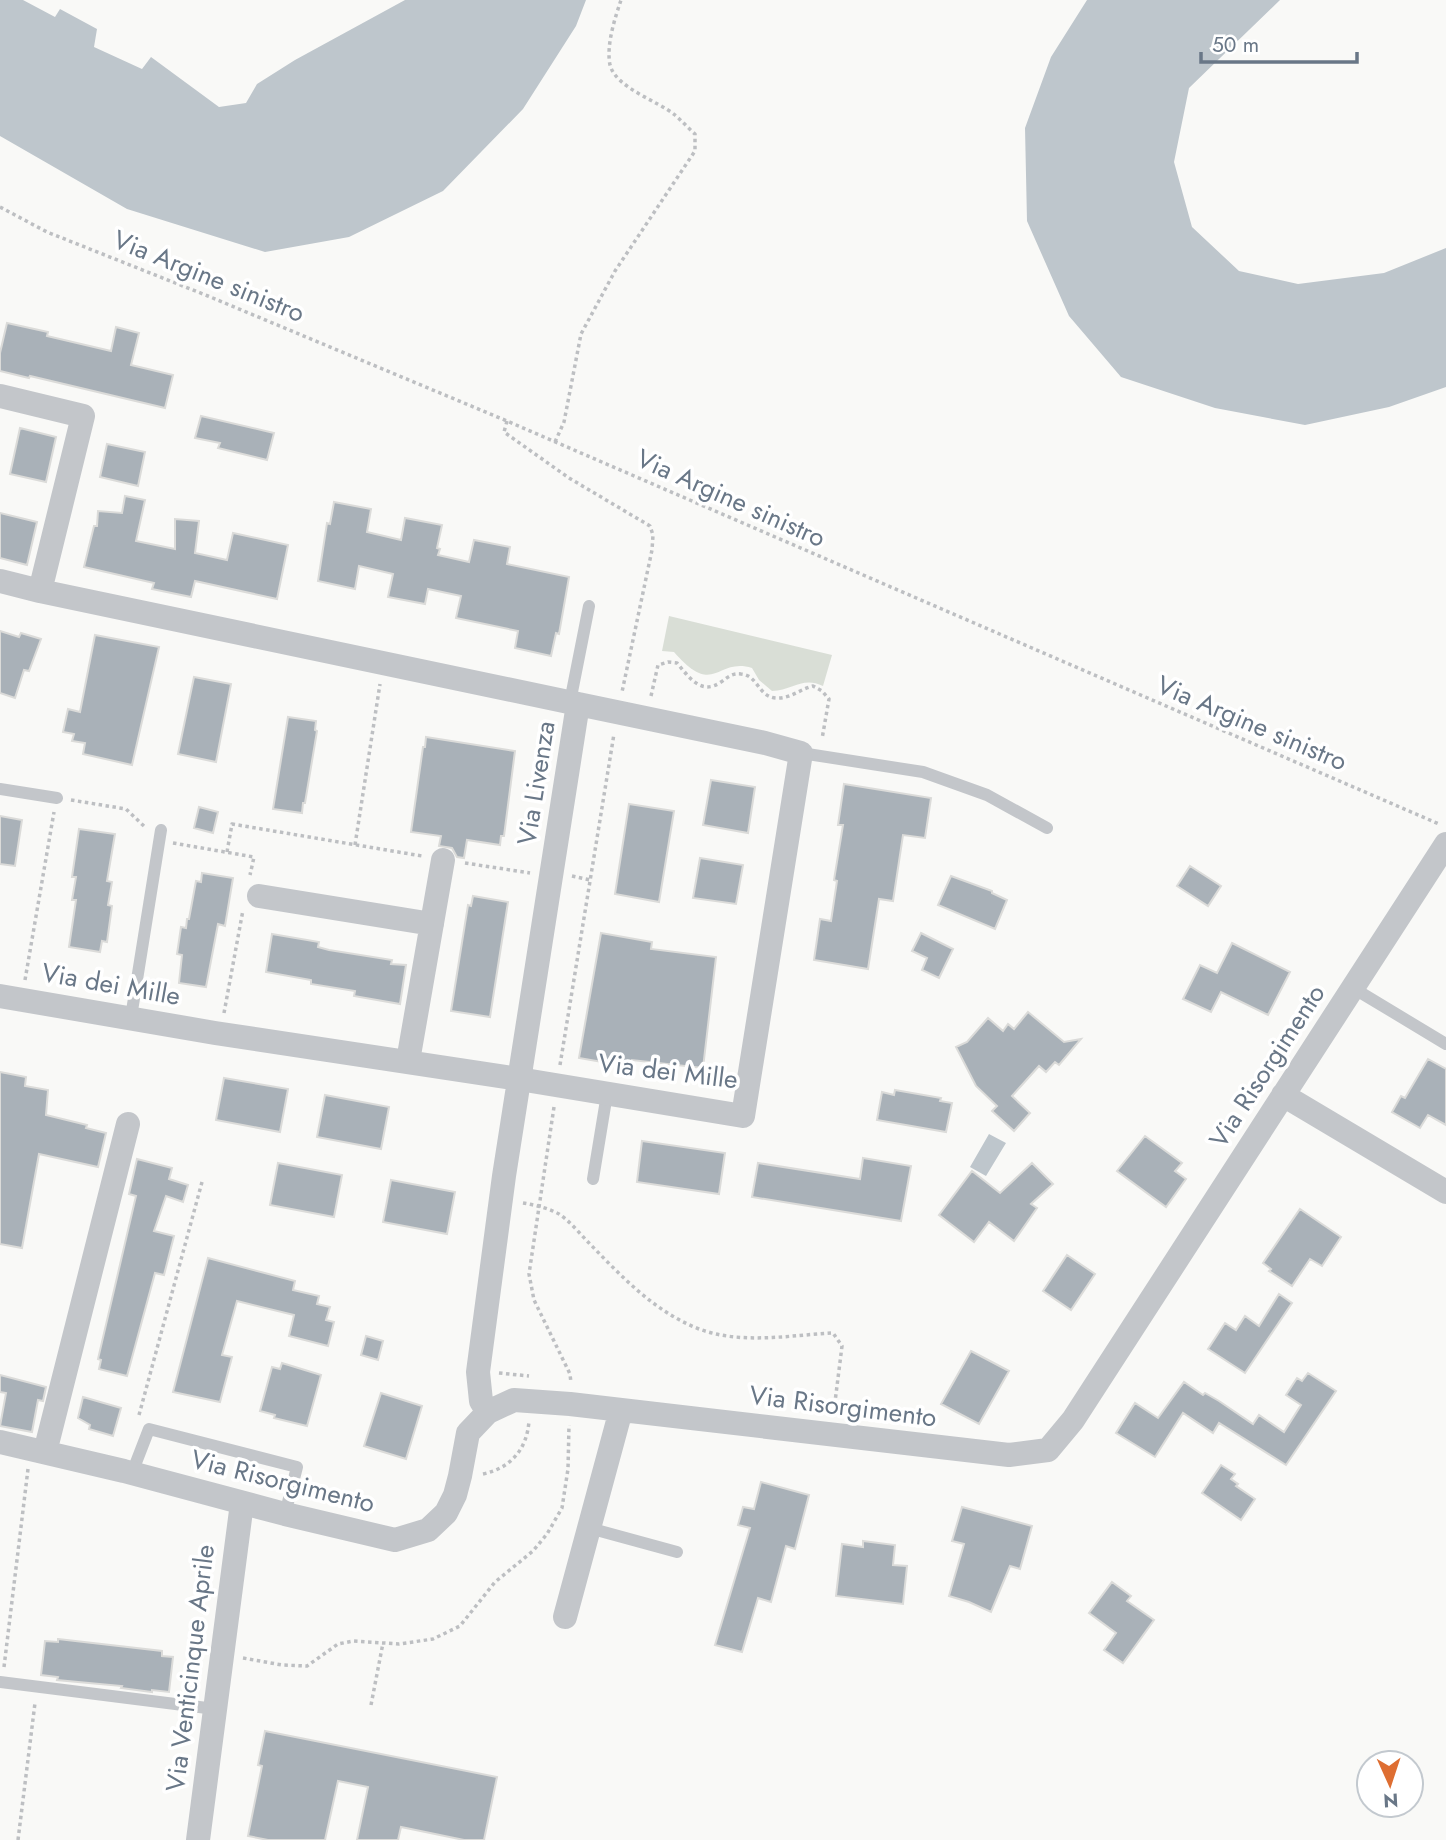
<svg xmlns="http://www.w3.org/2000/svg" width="1446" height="1840" viewBox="0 0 1446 1840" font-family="Jost,sans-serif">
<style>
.green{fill:#d9ded6}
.water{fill:#bec6cc}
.building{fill:#a9b1b8;stroke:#dbdbd9;stroke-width:2}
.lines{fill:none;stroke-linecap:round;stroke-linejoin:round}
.path{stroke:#bdbfc2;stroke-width:3.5;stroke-dasharray:3.5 3.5;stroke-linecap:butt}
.service{stroke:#c3c6ca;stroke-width:12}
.minor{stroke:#c3c6ca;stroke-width:24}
.labels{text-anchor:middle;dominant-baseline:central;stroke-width:7;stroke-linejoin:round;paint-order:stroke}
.street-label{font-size:26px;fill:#697787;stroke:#fff}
</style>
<rect width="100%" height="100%" fill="#f9f9f7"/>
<!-- green -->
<path class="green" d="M669,616l163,39 -9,31c-20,-10 -30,4 -51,5l-13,-11 -7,-12c-36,-11 -37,31 -78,-16l-12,-1z"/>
<!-- water -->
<path class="water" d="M0,0h23l32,17 5,-8 37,20 -3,18 48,22 9,-12 68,50 27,-4 11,-19 38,-24 110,-60h181l-10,26 -53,83 -80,82 -94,46 -84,15 -138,-43 -127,-73z
M1087,0h193l-91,88 -15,74 18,65 47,44 59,13 86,-11 62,-25v139l-57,20 -84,18 -90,-17 -94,-31 -52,-61 -42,-95 -2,-93 26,-71z
M989,1134l17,9 -20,33 -16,-9z"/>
<!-- building -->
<path class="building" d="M7,323l41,9 -1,4 64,15 5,-24 23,6 -8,32 42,10 -8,33 -135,-32 -1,2 -29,-7v-18z
M201,416l73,17 -7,27 -49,-12 2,-5 -25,-5z
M20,428l36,9 -10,45 -36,-8z
M107,444l38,8 -7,34 -38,-9z
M125,496l20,4 -9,41 39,8v-30l24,2 -4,32 32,7 6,-27 55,12 -11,54 -82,-18 -4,16 -39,-8 2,-6 -70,-16 10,-41h3l1,-15 24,2z
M334,502l37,7 -4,23 34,8 4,-22 37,7 -5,23 3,1 -2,6 31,7 5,-22 36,7 -3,17 62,13 -10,57 -3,-1 -5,23 -36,-8 3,-17 -62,-13 5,-22 -33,-7 -3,15 -37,-7 5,-23 -34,-8 -4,23 -37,-8 9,-58 3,1z
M0,513l37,9 -10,43 -27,-7z
M0,631l19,6 2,-4 20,6 -12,32 -5,-1 -9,28 -15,-5z
M95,635l64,12 -27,118 -49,-11 2,-11 -13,-2 2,-7 -11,-2 5,-23 12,3z
M194,677l37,7 -15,78 -38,-8z
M288,717l28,4 -1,9 2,1 -12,72h-2l-1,10 -29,-4z
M426,737l89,14 -11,85h-3l-1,9 -33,-5 -3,18 -7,-1 -5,-9 -13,-2 2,-10 -30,-4 12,-85h2z
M711,780l44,7 -7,46 -45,-8z
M844,784l87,14 -6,40 -22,-3 -10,66 -14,-2 -11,70 -54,-9 6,-41 11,2 6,-40 -3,-1 9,-55h-5z
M629,804l45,7 -15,91 -44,-8z
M199,807l19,5 -5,21 -19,-5z
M0,816l22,4 -7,46 -15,-2z
M79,829l36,5 -8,47 5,1 -4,23 4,1 -5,36 -5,-1 -2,11 -31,-5 7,-47h-4l4,-23h-4z
M700,858l43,7 -7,39 -43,-6z
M1190,866l31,20 -13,20 -31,-20z
M202,873l31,5 -8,48 -7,-2 -12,63 -27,-4 3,-28 -5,-1 4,-27 5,1 1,-9h2l7,-38 5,1z
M951,876l41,15v2l15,7 -12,29 -57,-24z
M473,896l35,6 -18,115 -39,-6 17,-106 3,1z
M601,933l51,9 -1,7 65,8 -13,111 -71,-8 -1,7 -52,-9z
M921,933l32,16 -14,29 -17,-8 5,-12 -15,-7z
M272,934l47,8 -1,5 11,3 63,10 -1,4 15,1 -6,39 -46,-8 1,-5 -44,-7v-4l-45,-8z
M1232,943l58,29 -22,43 -47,-23 -10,20 -28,-13 17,-34 17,8z
M1028,1012l36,30 17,-3 -22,26 -4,-3 -9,10 -7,-6 -27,30 18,17 -16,18 -22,-20 5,-5 -21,-20 -20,-39 11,-5 21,-24 15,13 5,-7 6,5z
M1428,1059l18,10v56l-18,-10 -8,13 -28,-16 9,-16 4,2z
M0,1072l26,5 -1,9 23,4 -2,25 41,10 -1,3 20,5 -8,34 -59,-13 -17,94 -22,-4z
M224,1078l64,11 -8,43 -64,-12z
M895,1090l46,8 -1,3 12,2 -6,29 -69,-12 5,-28 12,3z
M325,1095l64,12 -8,42 -64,-12z
M1145,1136l37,27 -7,8 11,8 -20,28 -49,-36z
M642,1141l83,12 -6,41 -82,-12z
M863,1158l48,8 -10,55 -149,-24 6,-34 102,16z
M137,1159l35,9 -3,11 19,6 -5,17 -17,-6 -12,35 20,5 -10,39 -9,-2 -28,103 -28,-7 2,-9 -3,-1 38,-163 -7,-2z
M278,1163l64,12 -8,42 -64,-12z
M1032,1163l21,21 -22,20 6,4 -23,33 -25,-19 -15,20 -35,-27 33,-44 28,22z
M391,1180l64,12 -8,42 -64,-12z
M1300,1209l41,28 -19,29 -12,-7 -18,27 -23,-15 2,-2 -8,-6z
M1067,1255l28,19 -24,36 -28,-19z
M208,1258l87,23 -2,9 26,6 -2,8 13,3 -4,13 8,2 -6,24 -39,-10 5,-21 -57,-14 -15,54 10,2 -12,45 -47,-10z
M1279,1294l13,9 -47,70 -37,-24 17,-26 11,7 9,-14 14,10z
M366,1336l17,5 -5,19 -17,-5z
M971,1351l38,20 -30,53 -38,-20z
M282,1363l39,12 -14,51 -33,-8 1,-3 -15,-4 12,-44 8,2z
M1308,1373l28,18 -50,74 -67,-42 -6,10 -30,-20 -28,44 -39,-24 19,-30 23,15 26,-36 19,13 2,-2 14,8 34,23 6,-9 25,17 17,-27 -15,-10 11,-17 5,3z
M0,1375l46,12 -3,14 -5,-1 -6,32 -32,-6 6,-33 -6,-1z
M381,1393l41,13 -16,53 -42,-13z
M83,1397l38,11 -8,28 -24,-7 1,-4 -12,-7z
M1221,1465l14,9 -4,5 7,5 -2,2 19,13 -14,21 -39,-27z
M761,1482l48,13 -14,54 -9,-3 -15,56 -13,-4 -16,54 -27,-7 35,-117 -12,-3 5,-18 11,2z
M962,1507l70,19 -12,43 -10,-3 -19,46 -22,-10 -20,-6 15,-52 -12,-3z
M863,1541l32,4 -2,20 14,1 -4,38 -67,-8 6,-52 21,3z
M1112,1582l19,14 -4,5 27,19 -31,43 -19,-13 12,-17 -27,-20z
M58,1639l104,12v5l11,1 -4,35 -17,-2v2l-31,-4 1,-2 -65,-6 1,-3 -17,-2 4,-34 13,1z
M265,1731l232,46 -13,63h-20l-63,-13 -3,13h-41l11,-53 -30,-6 -13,59h-57l-20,-4 14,-70 -4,-1z"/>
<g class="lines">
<!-- path -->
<path class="path" d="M0,207l47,25 161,64 299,125 932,403
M507,421l-3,11 65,46 81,48 3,9 -1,15 -30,142
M555,442l9,-20 17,-88 34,-63 80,-120v-17c-7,-6 -13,-13 -20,-19 -17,-14 -59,-27 -65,-50 -4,-20 5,-47 11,-65
M651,696l7,-31 10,-3 9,1c12,14 24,33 44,19 7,-5 11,-9 20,-8 17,1 17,23 35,24 14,1 24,-9 37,-12l9,5 7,8 -7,40
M71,800l55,9 20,19
M173,843l81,14 -4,18
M355,845l25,-161
M227,852l5,-28 190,32
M465,863l65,10
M572,876l18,4
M25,980l29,-168
M224,1013l19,-103
M560,1065l54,-331
M554,1107l-25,167 5,26 36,74 1,9
M523,1203c12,2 25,5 36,11 11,7 21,20 31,30 32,33 65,68 109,85 43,16 91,6 134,4l9,13 -8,64
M499,1373l30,3
M139,1415l63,-233
M483,1474c28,-6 44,-25 46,-53
M243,1658l39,7 25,1 31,-22 15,-3 46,3 34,-5 27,-13 35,-44 38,-31 14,-17 15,-26 6,-39 1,-44
M4,1667l24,-198
M371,1705l12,-62
M18,1840l17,-137"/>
<!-- service -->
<path class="service" d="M570,702l19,-96
M801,753l122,19 64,23 60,33
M0,789l57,9
M1353,988l93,56
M131,1017l30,-187
M593,1179l14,-85
M132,1473l17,-44 148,38 -12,47
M589,1528l88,24
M0,1682l215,27"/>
<!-- minor -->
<path class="minor" d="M0,396l83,20 -43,175
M0,581l40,10 538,113 -74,472 -26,196 3,29 7,11
M259,896l173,28
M0,996l215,37 304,46 224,37 58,-363 -36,-10 -187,-39
M408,1061l35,-201
M1283,1095l163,97
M0,1442l124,29 161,43 110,26 33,-10 18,-17 9,-18 5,-19 8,-43 20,-21 26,-12 56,4 439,51 39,-5 25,-30 373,-576
M45,1452l83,-328
M565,1617l56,-207
M198,1840l44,-337"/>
</g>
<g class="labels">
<!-- street labels -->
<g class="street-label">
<text transform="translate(209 276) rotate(22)">Via Argine sinistro</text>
<text transform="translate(731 498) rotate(24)">Via Argine sinistro</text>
<text transform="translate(1252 723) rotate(23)">Via Argine sinistro</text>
<text transform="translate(536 783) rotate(-81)">Via Livenza</text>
<text transform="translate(111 984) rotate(10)">Via dei Mille</text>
<text transform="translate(1267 1066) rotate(-57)">Via Risorgimento</text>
<text transform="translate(668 1071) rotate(7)">Via dei Mille</text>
<text transform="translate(843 1406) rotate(7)">Via Risorgimento</text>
<text transform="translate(283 1481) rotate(14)">Via Risorgimento</text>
<text transform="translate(190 1668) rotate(-83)">Via Venticinque Aprile</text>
</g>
</g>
<!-- north arrow -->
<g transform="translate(1390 1784) rotate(177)"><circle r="33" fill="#ffffff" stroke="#c3c9cf" stroke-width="2"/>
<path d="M0-5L12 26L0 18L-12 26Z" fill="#de6e32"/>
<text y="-10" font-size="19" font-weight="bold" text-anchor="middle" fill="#697787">N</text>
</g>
<!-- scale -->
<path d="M1201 52v10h156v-10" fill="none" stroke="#697787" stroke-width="3.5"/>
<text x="1212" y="52" font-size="21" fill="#697787" stroke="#ffffff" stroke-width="5" paint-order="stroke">50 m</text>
</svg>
